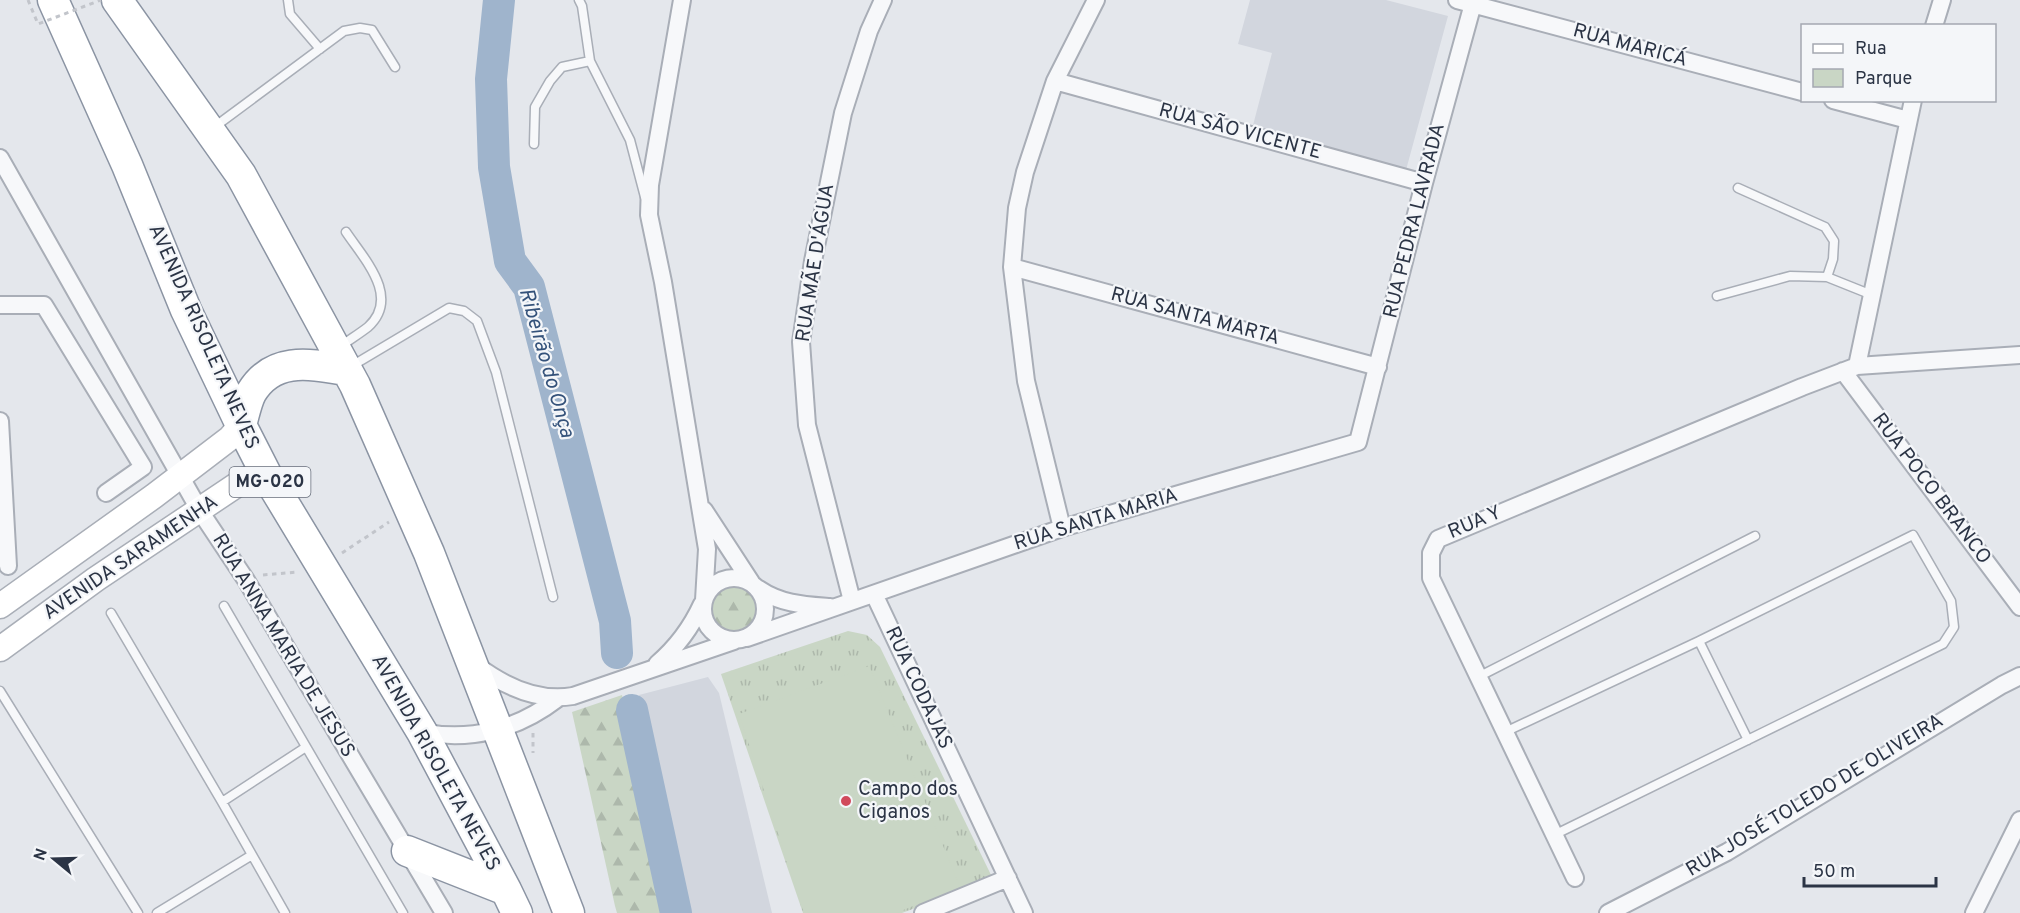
<svg xmlns="http://www.w3.org/2000/svg" width="2020" height="913" viewBox="0 0 2020 913" font-family="Overpass,sans-serif">
<style>
.built{fill:#d2d6de}
.grass{fill:url(#grass-tufts)}
.forest{fill:url(#forest-firs)}
.green{fill:#c9d6c5}
.lines{fill:none;stroke-linecap:round;stroke-linejoin:round}
.river{stroke:#9fb4cc;stroke-width:32}
.lane-casing{stroke:#a9aeb7;stroke-width:11}
.street-casing{stroke:#a9aeb7;stroke-width:20}
.secondary-casing{stroke:#a9aeb7;stroke-width:27}
.highway-casing{stroke:#8b94a3;stroke-width:33}
.path{stroke:#c2c5cb;stroke-width:3;stroke-dasharray:4.5 4.5;stroke-linecap:butt}
.lane{stroke:#f7f8fa;stroke-width:8}
.street{stroke:#f7f8fa;stroke-width:16}
.secondary{stroke:#fff;stroke-width:24}
.highway{stroke:#fff;stroke-width:30}
.path-bridge{stroke:#c2c5cb;stroke-width:3;stroke-dasharray:4.5 4.5;stroke-linecap:butt}
.poi-dot{fill:#d1495b;stroke:#f4f6f9;stroke-width:2}
.labels{text-anchor:middle;dominant-baseline:central;stroke-width:4.5;stroke-linejoin:round;paint-order:stroke}
.shield{fill:#f4f6f9;stroke:#676e7b;stroke-width:1.5}
.shield-label{font-size:18px;font-weight:bold;fill:#2b3445}
.street-label{font-size:20px;fill:#2b3445;stroke:#f4f6f9}
.poi-label{font-size:20px;fill:#2b3445;stroke:#f4f6f9;text-anchor:start}
.water-label{font-size:21px;font-style:italic;fill:#34527a;stroke:#f4f6f9}
</style>
<defs>
<pattern id="grass-tufts" width="24" height="20" patternUnits="userSpaceOnUse" patternTransform="scale(1.5)"><rect width="24" height="20" fill="#c9d6c5"/><path d="M3 7l-1-3M5 7V3M7 7l1-3M15 17l-1-3M17 17v-4M19 17l1-3" fill="none" stroke="#adb8ab"/></pattern>
<pattern id="forest-firs" width="22" height="20" patternUnits="userSpaceOnUse" patternTransform="scale(1.5)"><rect width="22" height="20" fill="#c9d6c5"/><path d="M5 1l3.5 6h-7zM16 11l3.5 6h-7z" fill="#adb8ab"/></pattern>
</defs>
<rect width="100%" height="100%" fill="#e4e7ec"/>
<!-- built -->
<path class="built" d="M1250,0h136l62,16 -42,154 -154,-41 20,-76 -34,-9z
M708,677l11,16 53,220h-80l-8,-31 -45,-187z"/>
<!-- grass -->
<path class="grass" d="M848,631l19,4 13,12 113,232 -91,34h-99l-82,-239z"/>
<!-- forest -->
<path class="forest" d="M707 609a26 26 0 1 1 52 0a26 26 0 1 1-52 0Z
M622,695l37,165 14,53h-56l-2,-7 -43,-194z"/>
<!-- green -->
<path class="green" d="M869,666l91,221 -64,26h-92l-65,-199z"/>
<g class="lines">
<!-- river -->
<path class="river" d="M499,0l-8,79 3,88 16,94 19,26 86,334 2,32
M632,710l44,203"/>
<!-- lane casing -->
<g class="lane-casing">
<path id="lane" d="M288,0l2,14 30,35
M579,0l3,6 8,55 40,79 15,57
M213,128l131,-97 16,-3 12,2 23,37
M534,144l1,-37 15,-26 12,-14 28,-6
M1738,188l87,39 9,14 -1,18 -6,18
M1717,296l73,-20 37,1 45,18
M341,346c8,-6 18,-12 27,-19 33,-30 -4,-68 -22,-95
M350,367l99,-59 15,3 13,10 19,51 57,225
M224,606l179,307
M111,613l111,189 63,111
M1699,641l49,99
M1478,677l277,-141
M0,691l138,222
M1505,732l194,-91 214,-106 38,66 3,26 -11,17 -389,191
M222,802l84,-55
M157,913l95,-58"/>
</g>
<!-- street casing -->
<g class="street-casing">
<path id="street" d="M682,0l-32,185 -1,30 14,67 44,267 -3,51
M1457,0l345,92
M1934,26l8,-26
M1055,81l369,102
M1833,100l75,20
M0,158l200,353 46,69 198,333
M1012,267l366,100
M0,305h44l99,162 -37,26
M1857,366l56,-266
M1843,371l177,236
M0,421l8,145
M704,510l47,72
M1062,528l-36,-147 -14,-114 5,-59 8,-36 30,-91 41,-81
M703 609a31 31 0 1 1 62 0a31 31 0 1 1-62 0Z
M759,589c22,15 45,16 71,18
M874,594l150,319
M852,601l-45,-176 -6,-83 12,-81 30,-148 26,-82 14,-31
M747,638l315,-110 296,-86 66,-259 50,-183
M657,664c21,-18 34,-36 45,-60
M476,665c28,21 62,37 97,31l161,-55
M422,732c49,10 96,-3 135,-33
M1575,878l-144,-300v-25l7,-14 364,-152 55,-21 163,-11
M923,913l85,-35
M1608,913l119,-61 275,-167 18,-9
M1974,913l46,-93"/>
</g>
<!-- secondary casing -->
<g class="secondary-casing">
<path id="secondary" d="M0,606l154,-110 76,-58 11,-13
M0,649l96,-70 148,-99 22,-6"/>
</g>
<!-- highway casing -->
<g class="highway-casing">
<path id="highway" d="M53,0l74,165 59,145 55,115 25,49 156,258 84,158 11,23
M117,0l124,175 114,210 74,168 140,360
M241,425c3,-10 5,-22 10,-32 22,-37 59,-29 94,-23
M407,851l99,39"/>
</g>
<!-- path -->
<path class="path" d="M342,553l47,-31
M263,575l35,-3
M533,733v20"/>
<!-- lane -->
<use href="#lane" class="lane"/>
<!-- street -->
<use href="#street" class="street"/>
<!-- secondary -->
<use href="#secondary" class="secondary"/>
<!-- highway -->
<use href="#highway" class="highway"/>
<!-- path-bridge -->
<path class="path-bridge" d="M28,0l10,24 63,-24"/>
</g>
<!-- markers -->
<circle class="poi-dot" cx="846" cy="801" r="6"/>
<g class="labels">
<!-- shield labels -->
<rect class="shield" x="229.5" y="467" width="81" height="30" rx="4.5"/>
<g class="shield-label">
<text x="270" y="482">MG-020</text>
</g>
<!-- street labels -->
<g class="street-label">
<text transform="translate(1630 46) rotate(15)">RUA MARICÁ</text>
<text transform="translate(1240 132) rotate(15)">RUA SÃO VICENTE</text>
<text transform="translate(1415 221) rotate(-76)">RUA PEDRA LAVRADA</text>
<text transform="translate(816 263) rotate(-81)">RUA MÃE D'ÁGUA</text>
<text transform="translate(1195 317) rotate(15)">RUA SANTA MARTA</text>
<text transform="translate(203 337) rotate(66)">AVENIDA RISOLETA NEVES</text>
<text transform="translate(1931 489) rotate(53)">RUA POCO BRANCO</text>
<text transform="translate(1096 520) rotate(-17)">RUA SANTA MARIA</text>
<text transform="translate(1475 523) rotate(-23)">RUA Y</text>
<text transform="translate(131 558) rotate(-34)">AVENIDA SARAMENHA</text>
<text transform="translate(283 646) rotate(59)">RUA ANNA MARIA DE JESUS</text>
<text transform="translate(918 688) rotate(65)">RUA CODAJAS</text>
<text transform="translate(435 763) rotate(61)">AVENIDA RISOLETA NEVES</text>
<text transform="translate(1815 796) rotate(-31)">RUA JOSÉ TOLEDO DE OLIVEIRA</text>
</g>
<!-- poi labels -->
<g class="poi-label">
<text x="858" y="790">Campo dos<tspan x="858" dy="23">Ciganos</tspan></text>
</g>
<!-- water labels -->
<g class="water-label">
<text transform="translate(546 363) rotate(74)">Ribeirão do Onça</text>
</g>
</g>
<!-- legend -->
<rect x="1801" y="24" width="195" height="78" fill="#f4f6f9" stroke="#a4a8b1" stroke-width="1.5"/>
<rect x="1813" y="44" width="30" height="9" fill="#ffffff" stroke="#a4a8b1" stroke-width="1.5"/>
<text x="1855" y="54" font-size="18" fill="#2b3445">Rua</text>
<rect x="1813" y="69" width="30" height="18" fill="#c9d6c5" stroke="#a4a8b1" stroke-width="1.5"/>
<text x="1855" y="84" font-size="18" fill="#2b3445">Parque</text>
<!-- north arrow -->
<g transform="translate(54 859) rotate(289)" stroke="#f4f6f9" stroke-width="4.5" paint-order="stroke">
<path d="M0-4.5L10 22L0 15L-10 22Z" fill="#2b3445"/>
<text y="-9" font-size="16" font-weight="bold" text-anchor="middle" fill="#2b3445">N</text>
</g>
<!-- scale -->
<path d="M1804 877v9h132v-9" fill="none" stroke="#2b3445" stroke-width="3"/>
<text x="1813" y="877" font-size="18" fill="#2b3445" stroke="#f4f6f9" stroke-width="4.5" paint-order="stroke">50 m</text>
</svg>
